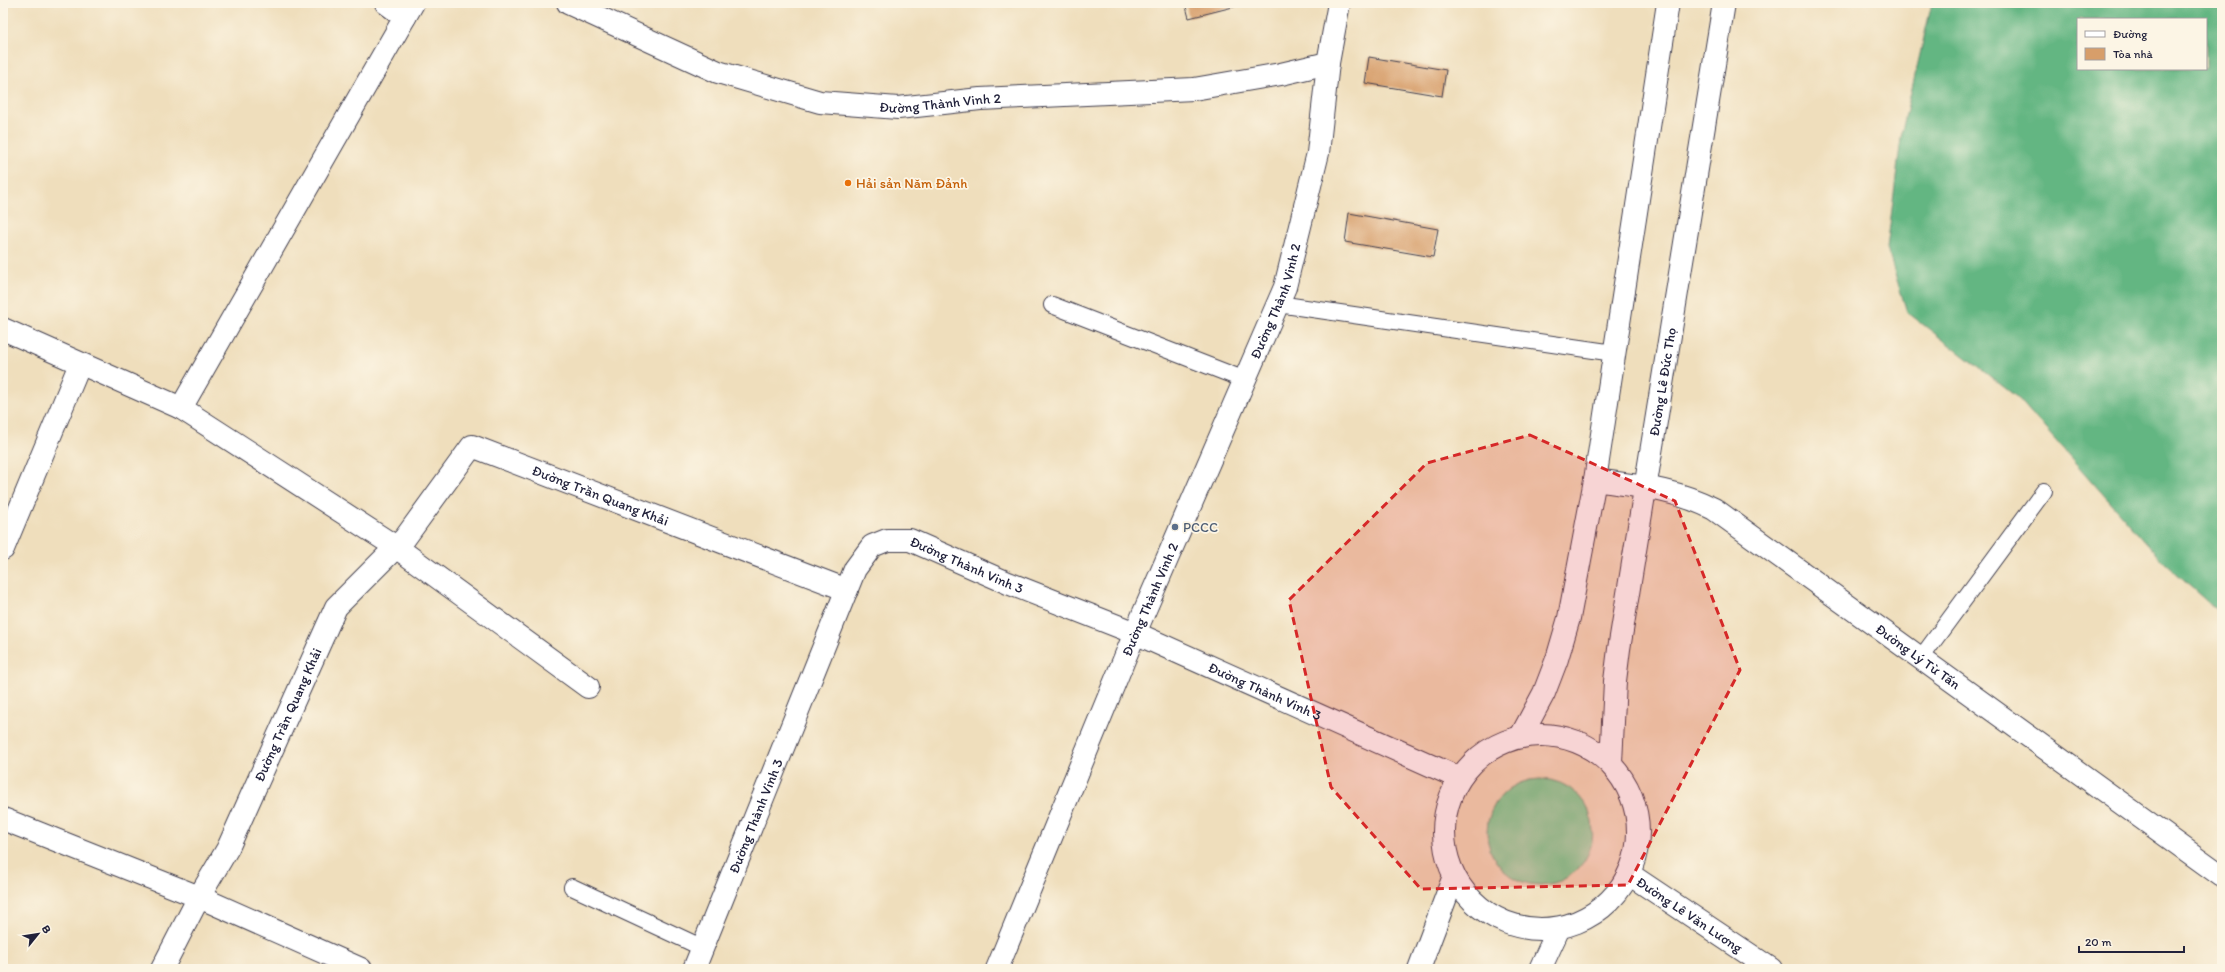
<svg xmlns="http://www.w3.org/2000/svg" width="2225" height="972" viewBox="0 0 2225 972" font-family="Itim,sans-serif">
<style>
.green{fill:#7bd49a;stroke:#4e7b6a}
.forest{fill:#64b682;stroke:#436c5e;fill-rule:evenodd}
.building{fill:#d79e6a}
.lines{fill:none;stroke-linecap:round;stroke-linejoin:round}
.service-casing{stroke:#413e4e;stroke-width:18}
.minor-casing{stroke:#413e4e;stroke-width:24}
.secondary-casing{stroke:#413e4e;stroke-width:24}
.primary-casing{stroke:#413e4e;stroke-width:24}
.service{stroke:#fff;stroke-width:16}
.minor{stroke:#fff;stroke-width:22}
.secondary{stroke:#fff;stroke-width:22}
.primary{stroke:#fff;stroke-width:22}
.marked{fill:#d62828;fill-opacity:0.2;stroke:#d62828;stroke-width:3;stroke-dasharray:8 5;stroke-linejoin:round}
.food-dot{fill:#e8710a;stroke:#fcf5e5;stroke-width:1.5}
.service-dot{fill:#5c6f8a;stroke:#fcf5e5;stroke-width:1.5}
.labels{text-anchor:middle;dominant-baseline:central;stroke-width:3.5;stroke-linejoin:round;paint-order:stroke}
.street-label{font-size:14px;fill:#22223b;stroke:#fcf5e5}
.food-label{font-size:14px;fill:#c56008;stroke:#fcf5e5;text-anchor:start}
.service-label{font-size:14px;fill:#4e5e75;stroke:#fcf5e5;text-anchor:start}
</style>
<rect width="100%" height="100%" fill="#fcf5e5"/>
<filter id="ink" filterUnits="userSpaceOnUse"><feTurbulence type="fractalNoise" baseFrequency=".025" numOctaves="2"/><feDisplacementMap in="SourceGraphic" scale="8" xChannelSelector="R" yChannelSelector="G"/><feConvolveMatrix kernelMatrix="1 2 1 2 8 2 1 2 1" color-interpolation-filters="sRGB"/></filter>
<filter id="wash" filterUnits="userSpaceOnUse"><feTurbulence type="fractalNoise" baseFrequency=".012" numOctaves="4" result="noise"/><feDisplacementMap in="SourceGraphic" scale="16" xChannelSelector="R" yChannelSelector="G"/><feGaussianBlur stdDeviation="0.9" result="paint"/><feColorMatrix in="noise" values="0 0 0 0 0 0 0 0 0 0 0 0 0 0 0 0 0 1.4 0 .05"/><feComposite in="paint" operator="in"/></filter>
<g filter="url(#wash)">
<rect width="100%" height="100%" fill="#efdebc"/>
<!-- green -->
<path class="green" d="M1487 832a53 53 0 1 1 106 0a53 53 0 1 1-106 0Z"/>
<!-- forest -->
<path class="forest" d="M1932,3h290v612l-59,-53 -145,-164 -111,-86 -20,-64 15,-117zM2078,19h128v50h-128z"/>
<g id="blocks">
<!-- building -->
<path class="building" d="M1185,3h60v1l-56,14z
M1369,57l77,13 -4,26 -77,-13z
M1349,213l89,16 -5,28 -88,-15z"/>
</g>
</g>
<g filter="url(#ink)">
<use href="#blocks" fill-opacity="0" stroke="#413e4e" stroke-width="1"/>
<g class="lines">
<!-- service casing -->
<g class="service-casing">
<path id="service" d="M1278,304l336,49
M1052,305l193,75
M1921,658l123,-167
M572,887l131,61"/>
</g>
<!-- minor casing -->
<g class="minor-casing">
<g id="minor">
<path d="M386,3l19,14"/>
<path id="s1" d="M568,3l150,69 102,30 78,6 82,-9 214,-10 87,-15 47,-11"/>
<path d="M3,329l178,79 215,139 192,140"/>
<path d="M181,408l232,-405"/>
<path id="s2" d="M1595,480c43,6 80,9 119,29l508,367"/>
<path d="M3,549l77,-185"/>
<path d="M3,819l196,78 162,72"/>
<path id="s3" d="M162,969l37,-72 29,-49 108,-241 69,-69 67,-92 375,144"/>
<path id="s4" d="M694,969l161,-400 17,-23 15,-6h23l98,43 127,50 324,145"/>
<path id="s5" d="M997,969l138,-336 150,-346 33,-134 10,-90 11,-60"/>
</g>
</g>
<!-- secondary casing -->
<g class="secondary-casing">
<g id="secondary">
<path id="s6" d="M1629,874l142,95"/>
</g>
</g>
<!-- primary casing -->
<g class="primary-casing">
<g id="primary">
<circle cx="1541" cy="832" r="97"/>
<path d="M1521,736l23,-43 13,-34 12,-41 26,-138 73,-477"/>
<path id="s7" d="M1611,763l4,-82 4,-32 105,-646"/>
<path d="M1419,969l35,-93"/>
<path d="M1540,969l19,-41"/>
</g>
</g>
<!-- service -->
<use href="#service" class="service"/>
<!-- minor -->
<use href="#minor" class="minor"/>
<!-- secondary -->
<use href="#secondary" class="secondary"/>
<!-- primary -->
<use href="#primary" class="primary"/>
</g>
</g>
<!-- marked area -->
<path class="marked" d="M1530,435l145,66 65,169 -112,215 -207,4 -90,-102 -42,-187 138,-137z"/>
<!-- markers -->
<circle class="food-dot" cx="848" cy="183" r="4"/>
<circle class="service-dot" cx="1175" cy="527" r="4"/>
<g class="labels">
<!-- street labels -->
<g class="street-label">
<text stroke="none"><textPath href="#s1" startOffset="392">Đường Thành Vinh 2</textPath></text>
<text stroke="none"><textPath href="#s5" startOffset="724">Đường Thành Vinh 2</textPath></text>
<text stroke="none"><textPath href="#s7" startOffset="385">Đường Lê Đức Thọ</textPath></text>
<text stroke="none"><textPath href="#s3" startOffset="751">Đường Trần Quang Khải</textPath></text>
<text stroke="none"><textPath href="#s4" startOffset="561">Đường Thành Vinh 3</textPath></text>
<text stroke="none"><textPath href="#s5" startOffset="400">Đường Thành Vinh 2</textPath></text>
<text stroke="none"><textPath href="#s2" startOffset="375">Đường Lý Từ Tấn</textPath></text>
<text stroke="none"><textPath href="#s4" startOffset="885">Đường Thành Vinh 3</textPath></text>
<text stroke="none"><textPath href="#s3" startOffset="284">Đường Trần Quang Khải</textPath></text>
<text stroke="none"><textPath href="#s4" startOffset="165">Đường Thành Vinh 3</textPath></text>
<text stroke="none"><textPath href="#s6" startOffset="73">Đường Lê Văn Lương</textPath></text>
</g>
<!-- food labels -->
<g class="food-label">
<text x="856" y="183">Hải sản Năm Đảnh</text>
</g>
<!-- service labels -->
<g class="service-label">
<text x="1183" y="527">PCCC</text>
</g>
</g>
<!-- margin -->
<rect width="2225" height="972" fill="none" stroke="#fcf5e5" stroke-width="16"/>
<!-- legend -->
<rect x="2077" y="18" width="130" height="52" fill="#fcf5e5" stroke="#a5a1a1"/>
<rect x="2085" y="31" width="20" height="6" fill="#ffffff" stroke="#a5a1a1"/>
<text x="2113" y="38" font-size="12" fill="#22223b">Đường</text>
<rect x="2085" y="48" width="20" height="12" fill="#d79e6a" stroke="#a5a1a1"/>
<text x="2113" y="58" font-size="12" fill="#22223b">Tòa nhà</text>
<!-- north arrow -->
<g transform="translate(38 934) rotate(60)" stroke="#fcf5e5" stroke-width="3" paint-order="stroke">
<path d="M0-3L7 15L0 10L-7 15Z" fill="#22223b"/>
<text y="-6" font-size="11" font-weight="bold" text-anchor="middle" fill="#22223b">B</text>
</g>
<!-- scale -->
<path d="M2079 946v6h105v-6" fill="none" stroke="#22223b" stroke-width="2"/>
<text x="2085" y="946" font-size="12" fill="#22223b" stroke="#fcf5e5" stroke-width="3" paint-order="stroke">20 m</text>
</svg>
